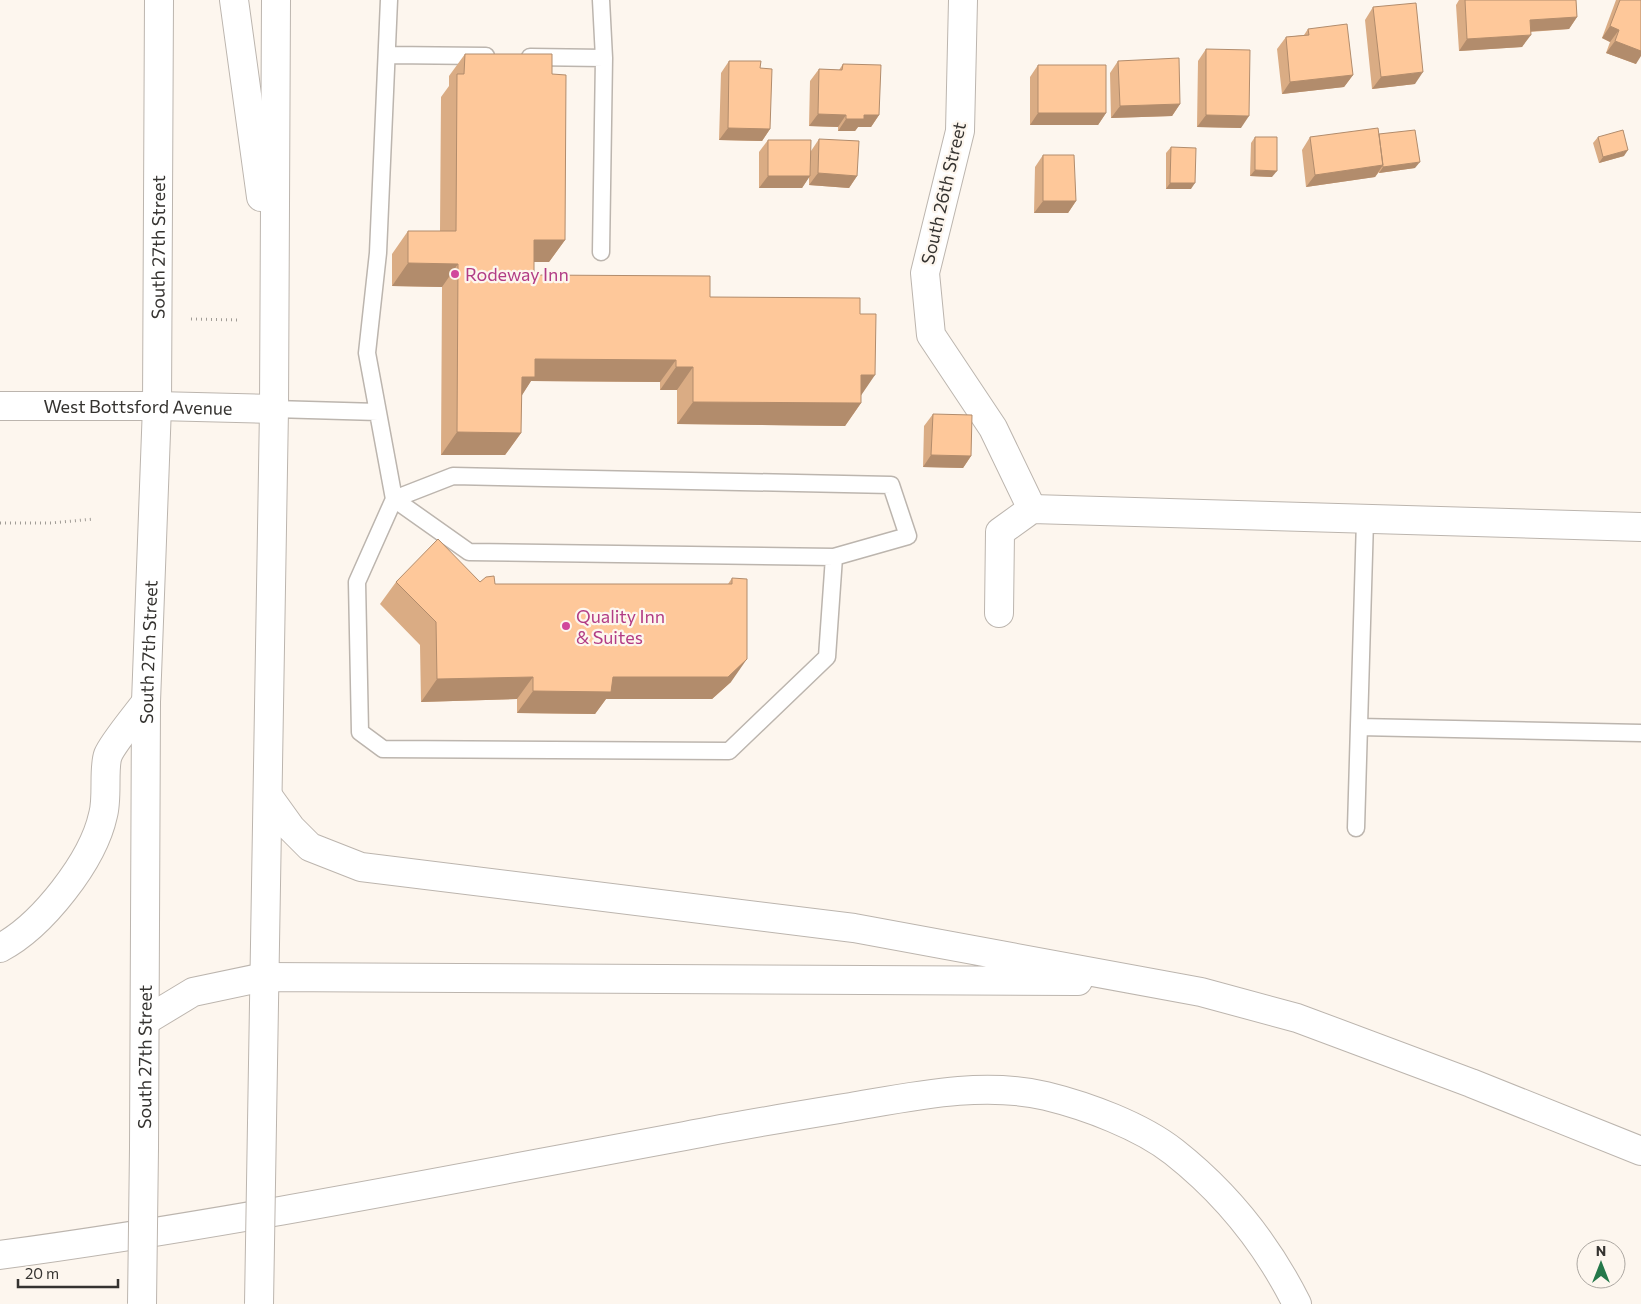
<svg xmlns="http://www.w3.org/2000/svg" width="1641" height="1304" viewBox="0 0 1641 1304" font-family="Commissioner,sans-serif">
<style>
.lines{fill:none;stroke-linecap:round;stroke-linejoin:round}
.service-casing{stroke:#bcb5ae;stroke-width:19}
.minor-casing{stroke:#bcb5ae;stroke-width:30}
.primary-casing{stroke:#bcb5ae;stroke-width:30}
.motorway-casing{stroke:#bcb5ae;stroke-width:30}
.path{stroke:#a09c96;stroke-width:3;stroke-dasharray:1 4;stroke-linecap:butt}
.service{stroke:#fff;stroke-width:16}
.minor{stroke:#fff;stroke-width:28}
.primary{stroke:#fff;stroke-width:28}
.motorway{stroke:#fff;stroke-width:28}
.primary-bridge-casing{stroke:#bcb5ae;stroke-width:30;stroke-linecap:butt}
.primary-bridge{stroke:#fff;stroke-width:28}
.wall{fill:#daac84}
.shaded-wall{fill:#b28c6c}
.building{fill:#fec89a;stroke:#b28c6c}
.hotel-dot{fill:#d1479c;stroke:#fdf6ee;stroke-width:2}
.labels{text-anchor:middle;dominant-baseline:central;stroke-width:4.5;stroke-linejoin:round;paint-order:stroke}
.street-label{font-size:18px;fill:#353330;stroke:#fdf6ee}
.hotel-label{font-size:18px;fill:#b23c85;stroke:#fdf6ee;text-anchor:start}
</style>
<rect width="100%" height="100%" fill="#fdf6ee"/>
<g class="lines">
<!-- service casing -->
<g class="service-casing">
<path id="service" d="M389,0l-11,253 -11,100 27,146 -37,83 3,150 23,17 346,2 98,-94 7,-100 -365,-5 -75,-53 59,-23 438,9 17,51 -74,21
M388,55l98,1
M530,57l74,1
M601,252l3,-194 -3,-58
M274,409l104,3
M1359,727l282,6
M1356,828l9,-308"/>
</g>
<!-- minor casing -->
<g class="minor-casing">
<g id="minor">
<path d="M963,0l-3,131 -35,142 6,62 62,93 39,81"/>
<path id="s1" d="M0,406h157l117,3"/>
<path d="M999,613l1,-81 32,-23 609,18"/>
</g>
</g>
<!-- primary casing -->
<g class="primary-casing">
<g id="primary">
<path d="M234,0l27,197"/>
<path d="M262,1123l12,-714 2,-409"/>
<path id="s2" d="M144,1148l2,-446 11,-296 2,-406"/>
</g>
</g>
<!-- motorway casing -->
<g class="motorway-casing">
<path id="motorway" d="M268,796l23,32 19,19 51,20 493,61 347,64 96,26 174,65 170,68
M0,948c42,-22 93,-87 103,-133 5,-17 0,-47 5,-60 4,-11 30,-42 38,-53
M145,1021l48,-29 71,-15 814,4
M0,1255c230,-31 457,-77 685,-119 55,-11 111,-20 166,-29 64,-11 132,-26 195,-11 41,10 95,30 128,56 52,41 94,94 123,152"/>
</g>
<!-- path -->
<path class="path" d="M191,319l48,1
M0,523h51l43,-4"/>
<!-- service -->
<use href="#service" class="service"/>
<!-- minor -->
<use href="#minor" class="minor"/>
<!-- primary -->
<use href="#primary" class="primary"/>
<!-- motorway -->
<use href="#motorway" class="motorway"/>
<!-- primary-bridge casing -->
<g class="primary-bridge-casing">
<path id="primary-bridge" d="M142,1304l2,-156
M259,1304l3,-181"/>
</g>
<!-- primary-bridge -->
<use href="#primary-bridge" class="primary-bridge"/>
</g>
<!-- wall -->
<path class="wall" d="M1459,0h117l1,17 -8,12 -39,3 -8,15 -63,4 -3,-46z
M1616,0h25l-5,64 -30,-11 4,-11 -8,-4z
M1373,7l42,77 -43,5 -7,-69z
M1308,29l45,46 -9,12 -62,7 -5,-45 9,-12 18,-2z
M1206,49l35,79 -44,-1 1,-66z
M465,54l87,20 13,166 -16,22h-15v13l176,22 151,98v8l-16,23 -168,-2v-34h-17v-8l-129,-1 -10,15v37l-16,22h-64l1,-168 -50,-1v-32l16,-23h32l1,-134 8,-11v-10z
M729,61l31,7 10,61 -8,12 -43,-1 2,-67z
M1118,61l62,43 -8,12 -61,2 -1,-45z
M843,64l36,51 -8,12h-13l-3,4h-17v-4l-29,-1 1,-45 9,-12 20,1z
M1038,65l68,48 -8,12h-68v-48z
M1379,134l36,34 -36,5v-1l-4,5 -69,10 -4,-37 8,-13z
M1255,137l17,40 -22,-1 1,-33z
M1598,137l26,19 -25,7 -6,-20z
M819,139l38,37 -8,12 -40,-3v-8l-7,11h-43v-36l9,-12 43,11z
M1171,147l20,42h-25v-36z
M1043,155l33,46 -8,12h-34l1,-46z
M933,414l38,42 -8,12 -40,-1 1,-41z
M732,578l-1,104 -19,17h-106l-11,15 -78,-1v-14l-96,3 -1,-57 -40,-41 16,-22h84l15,2h233z"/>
<!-- shaded-wall -->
<path class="shaded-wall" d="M1577,17l-8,12 -48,3 9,-12z
M1610,26l9,4 -9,12 -8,-4z
M1531,35l-9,12 -63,4 8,-12z
M1615,41l26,9v6l-5,8 -30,-11z
M1423,72l-8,12 -43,5 9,-12z
M1353,75l-9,12 -62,7 8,-12z
M1180,104l-8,12 -61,2 9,-12z
M1038,113h68l-8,12h-68z
M818,114l28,1 -8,12 -29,-1z
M864,115h15l-8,12h-13l-3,4h-17l8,-12z
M1206,115l43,1 -8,12 -44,-1z
M728,128l42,1 -8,12 -43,-1z
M1628,150l-4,6 -25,7 4,-6z
M1420,162l-5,6 -36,5 4,-6z
M1383,165l-8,12 -69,10 9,-12z
M1255,170l22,1 -5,6 -22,-1z
M818,173l39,3 -8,12 -40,-3z
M768,176h42l-8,12h-43z
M1170,183h25l-4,6h-25z
M1043,201h33l-8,12h-34z
M534,240h31l-16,22h-31z
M408,263l50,1 -16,23 -50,-1z
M535,359l141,1 -16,22 -129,-1 -12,19h-13z
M676,367h17l-16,23h-17z
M861,375h14l-15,22z
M693,402l168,1 -16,23 -168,-2z
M457,432l64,1 -16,22h-64z
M931,455l40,1 -8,12 -40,-1z
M747,659l-16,23 -19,17h-106l-11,15 -78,-1 16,-22 80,-14z
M533,677l-16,22 -96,3 16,-23z"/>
<!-- building -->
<path class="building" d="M1465,0h111l1,17 -47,3 1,15 -64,4z
M1620,0h21v51l-26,-10 4,-11 -9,-4z
M1416,3l7,69 -42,5 -8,-70z
M1347,24l6,51 -63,7 -4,-45 23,-2 -1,-6z
M1206,49l44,1 -1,66 -43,-1z
M465,54h87v20l14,1 -1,165h-31v35l176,1v21l150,1v16h16l-1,61h-14v28l-168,-1v-35h-17v-7l-141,-1v18h-13l-1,56 -64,-1 1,-168 -50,-1v-32h48l1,-157h7z
M1179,58l1,46 -60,2 -2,-45z
M729,61h32l-1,7 12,1 -2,60 -42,-1z
M843,64l38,1 -2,50h-15v4h-18v-4l-28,-1 1,-45 23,1z
M1038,65h68v48h-68z
M1378,128l5,37 -68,10 -5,-38z
M1415,130l5,32 -37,5 -4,-33z
M1623,130l5,20 -25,7 -5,-20z
M1255,137h22v34l-22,-1z
M819,139l40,2 -2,35 -39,-3z
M768,140h43l-1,36h-42z
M1171,147l25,1 -1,35h-25z
M1043,155h31l2,46h-33z
M933,414l39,1 -1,41 -40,-1z
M438,539l42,43 6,-5 8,-1 1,8h237v-6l15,1v80l-19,18h-115l-2,15 -78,-1v-14l-96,2 -1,-57 -40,-40z"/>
<!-- markers -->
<g class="hotel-dot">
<circle cx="455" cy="274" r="5"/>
<circle cx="566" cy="626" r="5"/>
</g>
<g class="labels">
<!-- street labels -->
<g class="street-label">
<text transform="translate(943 193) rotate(-77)">South 26th Street</text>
<text stroke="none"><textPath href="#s2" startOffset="901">South 27th Street</textPath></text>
<text stroke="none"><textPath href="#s1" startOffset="138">West Bottsford Avenue</textPath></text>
<text stroke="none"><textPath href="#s2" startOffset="496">South 27th Street</textPath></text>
<text stroke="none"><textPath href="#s2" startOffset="91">South 27th Street</textPath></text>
</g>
<!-- hotel labels -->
<g class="hotel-label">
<text x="465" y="274">Rodeway Inn</text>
<text x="576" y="616">Quality Inn<tspan x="576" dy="21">&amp; Suites</tspan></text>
</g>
</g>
<!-- north arrow -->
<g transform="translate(1601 1264)"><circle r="24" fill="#fdf6ee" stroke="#ada8a2"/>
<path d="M0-4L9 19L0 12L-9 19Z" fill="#25784a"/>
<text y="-8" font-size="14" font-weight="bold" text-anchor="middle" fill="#353330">N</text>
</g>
<!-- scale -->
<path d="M18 1279v8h100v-8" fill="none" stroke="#353330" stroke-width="2.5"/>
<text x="25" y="1279" font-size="15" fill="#353330" stroke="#fdf6ee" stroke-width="4" paint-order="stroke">20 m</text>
</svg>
